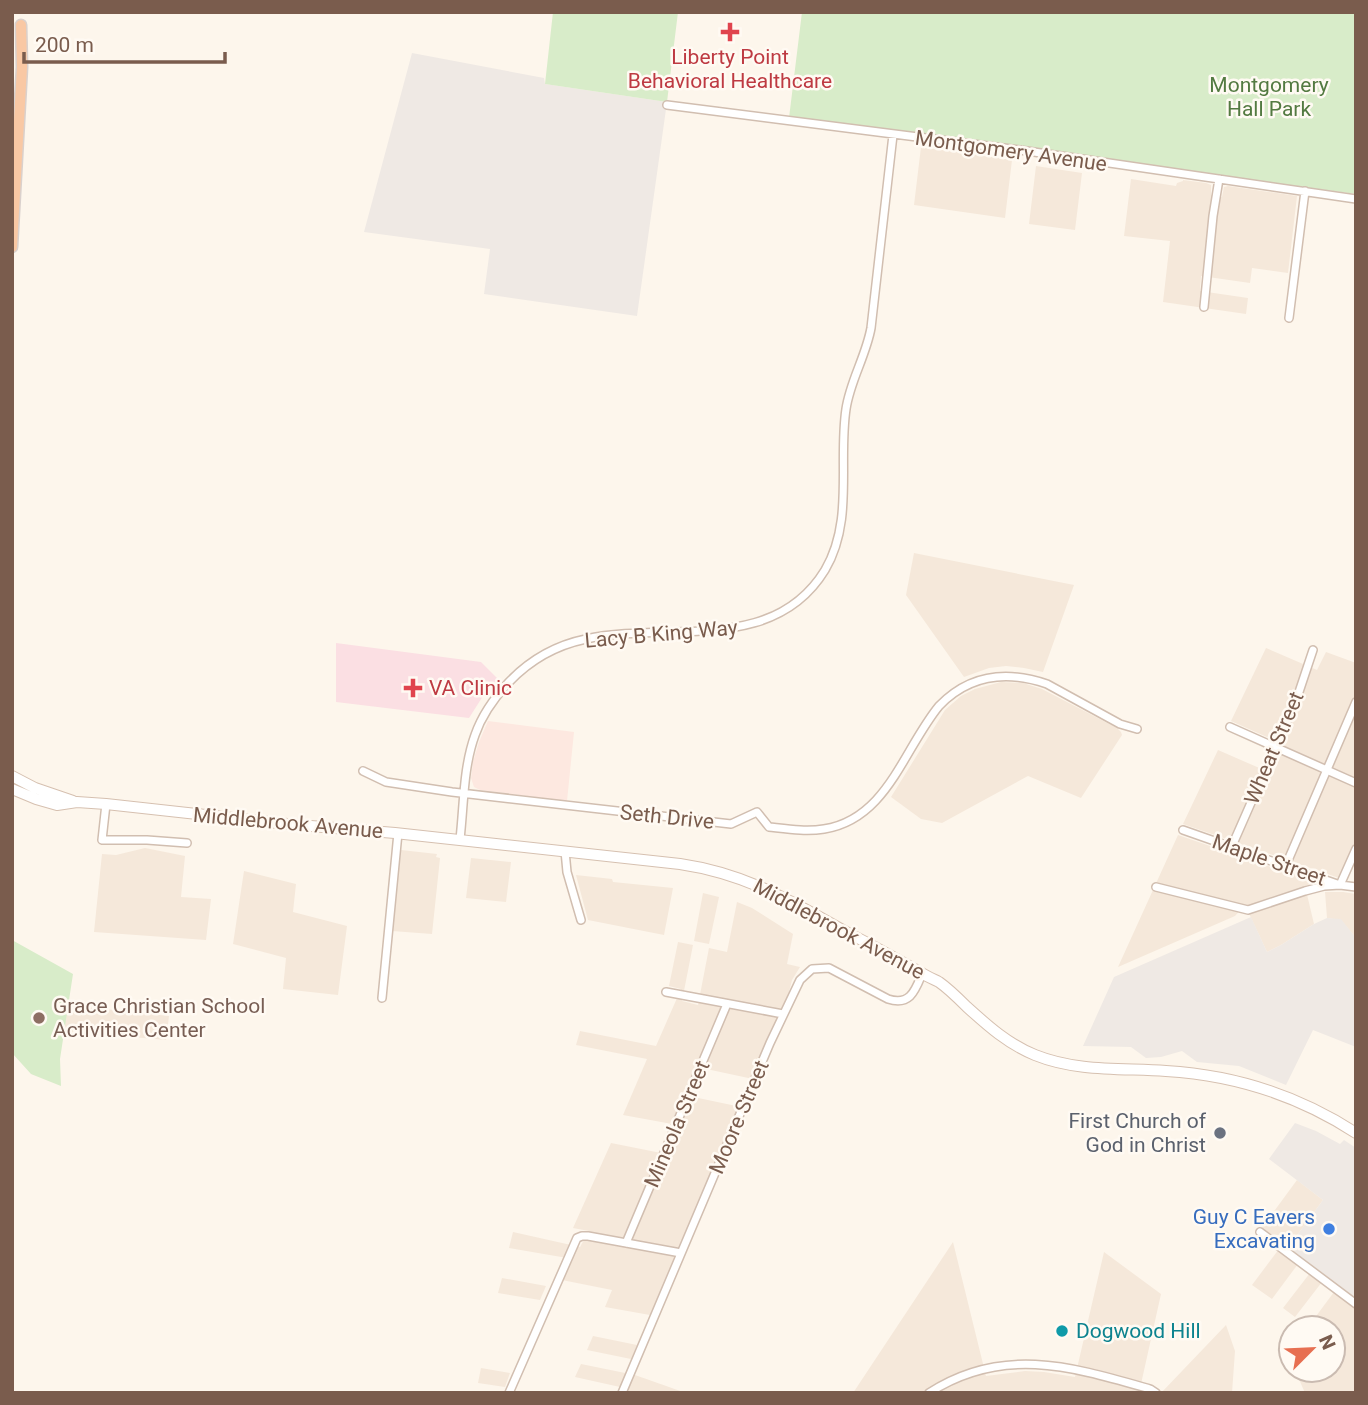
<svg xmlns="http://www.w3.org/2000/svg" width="1368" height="1405" viewBox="0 0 1368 1405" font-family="Roboto,sans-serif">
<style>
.residential{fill:#f5e8da}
.commercial{fill:#fde8e0}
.industrial{fill:#efe9e4}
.medical{fill:#fbdfe3}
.green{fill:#d8ecc9}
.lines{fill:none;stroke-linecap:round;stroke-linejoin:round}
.minor-casing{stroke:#d1beb0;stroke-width:10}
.secondary-casing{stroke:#d6c0b0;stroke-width:12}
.trunk-casing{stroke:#dad1cd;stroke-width:13}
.minor{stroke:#fff;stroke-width:7}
.secondary{stroke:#fff;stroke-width:10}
.trunk{stroke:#f9c8a4;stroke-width:10}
.health-dot{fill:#e0444e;stroke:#fffaf3;stroke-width:2.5}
.education-dot{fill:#8d6e63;stroke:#fffaf3;stroke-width:2.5}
.worship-dot{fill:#6b7280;stroke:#fffaf3;stroke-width:2.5}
.shop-dot{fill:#3f7fe0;stroke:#fffaf3;stroke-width:2.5}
.culture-dot{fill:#0f9aa8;stroke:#fffaf3;stroke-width:2.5}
.labels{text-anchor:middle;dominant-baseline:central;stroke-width:5;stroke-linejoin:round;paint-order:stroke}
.health-label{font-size:21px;fill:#be3a42;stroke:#fffaf3}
.park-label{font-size:21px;fill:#537a41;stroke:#fffaf3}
.street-label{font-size:21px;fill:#7a5c4d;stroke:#fffaf3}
.education-label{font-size:21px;fill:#785e54;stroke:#fffaf3;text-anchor:start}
.worship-label{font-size:21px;fill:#5b616d;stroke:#fffaf3;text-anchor:end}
.shop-label{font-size:21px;fill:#366cbe;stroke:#fffaf3;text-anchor:end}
.culture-label{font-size:21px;fill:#0d838f;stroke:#fffaf3;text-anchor:start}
</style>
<rect width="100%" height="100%" fill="#fdf6ec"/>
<!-- residential -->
<path class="residential" d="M921,147l91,13 -7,58 -91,-13z
M1036,166l46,7 -7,57 -46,-6z
M1131,179l45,7 1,-3 6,-2v-1l23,3 5,2v10l11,2 2,-10 4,-1 69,10 -9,77 -36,-5 -2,15 -49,-7 -1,15 48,7 -2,16 -83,-12 7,-61 -46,-5z
M914,553l160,32 -31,87 -19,-4 -18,-2 -17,2 -25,9 -58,-82z
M1266,648l51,22 9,-18 30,11v177l-17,38 -156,-54 35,-74 55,24 12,-29 -54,-24z
M1001,682l22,1 19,6 75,39 4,4 1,3 -41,63 -53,-22 -86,47 -21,-4 -30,-22 54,-87 16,-14 14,-7z
M1178,835l137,47 -10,4 9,38 -33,21 -14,7 -22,-47 -10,11 -117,51z
M145,848l40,8 -4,41 30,2 -5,41 -112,-8 8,-78 14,1z
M401,850l36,4 -1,3 4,1 -8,76 -40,-3z
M471,858l40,4 -5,40 -40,-4z
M244,871l52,13 -3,28 54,14 -9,69 -55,-6 3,-31 -53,-14z
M576,875l36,4 1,3 60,6 -9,47 -76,-15z
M1325,892h18l13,2v44l-15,-18 -14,-2z
M703,893l16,4 -10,47 -15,-3z
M737,902l15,6 41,26 -6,30 13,3 -8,13 -5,20 -34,79 -56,-12 -13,28 57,12 -91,208 -45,-8 7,-17 -50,-10 11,-21 -64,-11 4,-16 67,15 9,-16 -16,-3 38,-85 60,12 12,-29 -60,-11 24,-56 -71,-14 4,-14 76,15 25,-57 -12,-3 9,-44 15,3 -11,56 16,4 11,-57 18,4z
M67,1005l102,11 -3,24 -103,-9z
M1297,1180l26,20 -39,53 14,11 -26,35 -20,-14 30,-40 -21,-16z
M953,1242l33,134 39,-5 19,1 31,5 29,-125 57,42 -22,99h-286z
M1310,1273l12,9 -27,35 -12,-9z
M502,1278l44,8 -6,14 -42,-7z
M1334,1292l22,16v85h-51l-10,-23h38v-42h-24l-1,-1z
M1226,1325l9,26 -3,42h-71z
M593,1336l44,9 -6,14 -44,-9z
M581,1364l54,11 51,18h-58l1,-4 -54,-12z
M481,1368l29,5 -5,14 -27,-4z"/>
<!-- commercial -->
<path class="commercial" d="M488,721l86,11 -7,69 -87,-11 -6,-3 -3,-9 2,-16 6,-20z"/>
<!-- industrial -->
<path class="industrial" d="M412,53l132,25 1,6 122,18 -30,214 -153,-22 6,-45 -126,-17z
M1251,917l16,35 14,-7 33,-21 13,-6 14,1 15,19v109l-43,-17 -27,55 -47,-19 -42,-4 -15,-11 -21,6 -15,1 -15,-11 -48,-1 31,-69z
M1295,1123l21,8 24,13 4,-4 12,8v152l-69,-51 36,-49 -54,-41z"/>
<!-- medical -->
<path class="medical" d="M336,643l145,19 17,17 -15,17 -14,22 -133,-16z"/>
<!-- green -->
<path class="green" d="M553,12h125l-11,90 -122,-18z
M802,12h554v182l-567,-76z
M12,940l61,34 -13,85 1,27 -30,-12 -19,-21z"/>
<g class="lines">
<!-- minor casing -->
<g class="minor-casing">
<path id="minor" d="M667,105l360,46 329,48
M1204,307l9,-91 6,-37
M1289,318l16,-127
M1230,727l126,56
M363,771l23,11 66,10 279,32 26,-12 12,15c18,2 37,5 55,2 63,-10 79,-79 115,-123 30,-31 67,-36 108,-22l73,40 17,5
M106,804l-4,36h45l40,3
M1183,830l157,55 16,2
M460,839c4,-34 3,-71 15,-104 7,-20 19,-37 34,-53 21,-22 48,-37 77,-43 82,-18 187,16 239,-69 29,-49 13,-108 21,-161 4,-28 20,-53 25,-81l22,-193
M1232,846l65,-148 16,-48
M565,851l2,21 14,48
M1286,865l70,-163
M1156,887l92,23 57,-19 19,-5 16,-1 16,-36
M666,992l117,22
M382,998l16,-165
M1260,1232l96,72
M626,1243l101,-239
M509,1393l68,-155 5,-2h6l93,17
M622,1393l148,-350 30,-63 12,-11 17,-1 59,31c22,7 27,-8 34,-25
M929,1393c74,-48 144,-26 221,-4l6,4"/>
</g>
<!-- secondary casing -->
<g class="secondary-casing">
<path id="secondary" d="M12,776l23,12 38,13
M12,789l24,10 21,6 20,-3 29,2 181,20 108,9 285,31c68,10 112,38 170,70 24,12 47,25 70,38 6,4 13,7 19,10 10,7 19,16 28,25 21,19 41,37 68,48 42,17 88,13 131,16 68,4 133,25 190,62"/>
</g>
<!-- trunk casing -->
<g class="trunk-casing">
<path id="trunk" d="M12,247l10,-180 -1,-42"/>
</g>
<!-- minor -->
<use href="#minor" class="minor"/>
<!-- secondary -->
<use href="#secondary" class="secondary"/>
<!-- trunk -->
<use href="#trunk" class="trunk"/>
</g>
<!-- markers -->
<g class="health-dot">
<path d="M726.5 21.5h7v7h7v7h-7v7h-7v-7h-7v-7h7z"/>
<path d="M409.5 677.5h7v7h7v7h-7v7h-7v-7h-7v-7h7z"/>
</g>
<circle class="education-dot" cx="39" cy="1018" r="7"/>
<circle class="worship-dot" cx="1220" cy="1133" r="7"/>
<circle class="shop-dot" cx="1329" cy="1229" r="7"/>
<circle class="culture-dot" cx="1062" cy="1331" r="7"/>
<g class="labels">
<!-- health labels -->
<g class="health-label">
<text x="730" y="57">Liberty Point<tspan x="730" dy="24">Behavioral Healthcare</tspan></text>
<text x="429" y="688" text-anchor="start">VA Clinic</text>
</g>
<!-- park labels -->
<g class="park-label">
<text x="1269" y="85">Montgomery<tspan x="1269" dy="24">Hall Park</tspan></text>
</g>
<!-- street labels -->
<g class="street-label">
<text transform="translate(1011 151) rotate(8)">Montgomery Avenue</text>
<text transform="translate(661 634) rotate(-5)">Lacy B King Way</text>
<text transform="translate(1274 748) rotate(-67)">Wheat Street</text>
<text transform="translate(667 817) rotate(6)">Seth Drive</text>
<text transform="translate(288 823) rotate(5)">Middlebrook Avenue</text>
<text transform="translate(1269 860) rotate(19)">Maple Street</text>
<text transform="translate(839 929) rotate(28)">Middlebrook Avenue</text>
<text transform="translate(739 1117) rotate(-67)">Moore Street</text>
<text transform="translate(677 1124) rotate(-67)">Mineola Street</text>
</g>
<!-- education labels -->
<g class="education-label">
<text x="53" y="1006">Grace Christian School<tspan x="53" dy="24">Activities Center</tspan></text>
</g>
<!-- worship labels -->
<g class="worship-label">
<text x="1206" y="1121">First Church of<tspan x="1206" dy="24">God in Christ</tspan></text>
</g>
<!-- shop labels -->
<g class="shop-label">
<text x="1315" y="1217">Guy C Eavers<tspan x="1315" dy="24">Excavating</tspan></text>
</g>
<!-- culture labels -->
<g class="culture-label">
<text x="1076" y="1331">Dogwood Hill</text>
</g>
</g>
<!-- border -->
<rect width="1368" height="1405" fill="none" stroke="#7a5c4d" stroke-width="28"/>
<!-- north arrow -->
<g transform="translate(1312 1349) rotate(66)"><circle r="33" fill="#fffaf3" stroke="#cabbb1" stroke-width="2"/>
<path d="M0-5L12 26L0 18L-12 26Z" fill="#e76f51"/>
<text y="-10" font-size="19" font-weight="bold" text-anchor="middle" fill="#7a5c4d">N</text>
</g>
<!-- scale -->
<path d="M24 52v10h201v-10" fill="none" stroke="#7a5c4d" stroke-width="3.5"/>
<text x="35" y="52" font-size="21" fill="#7a5c4d" stroke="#fffaf3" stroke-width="5" paint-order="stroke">200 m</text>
</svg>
